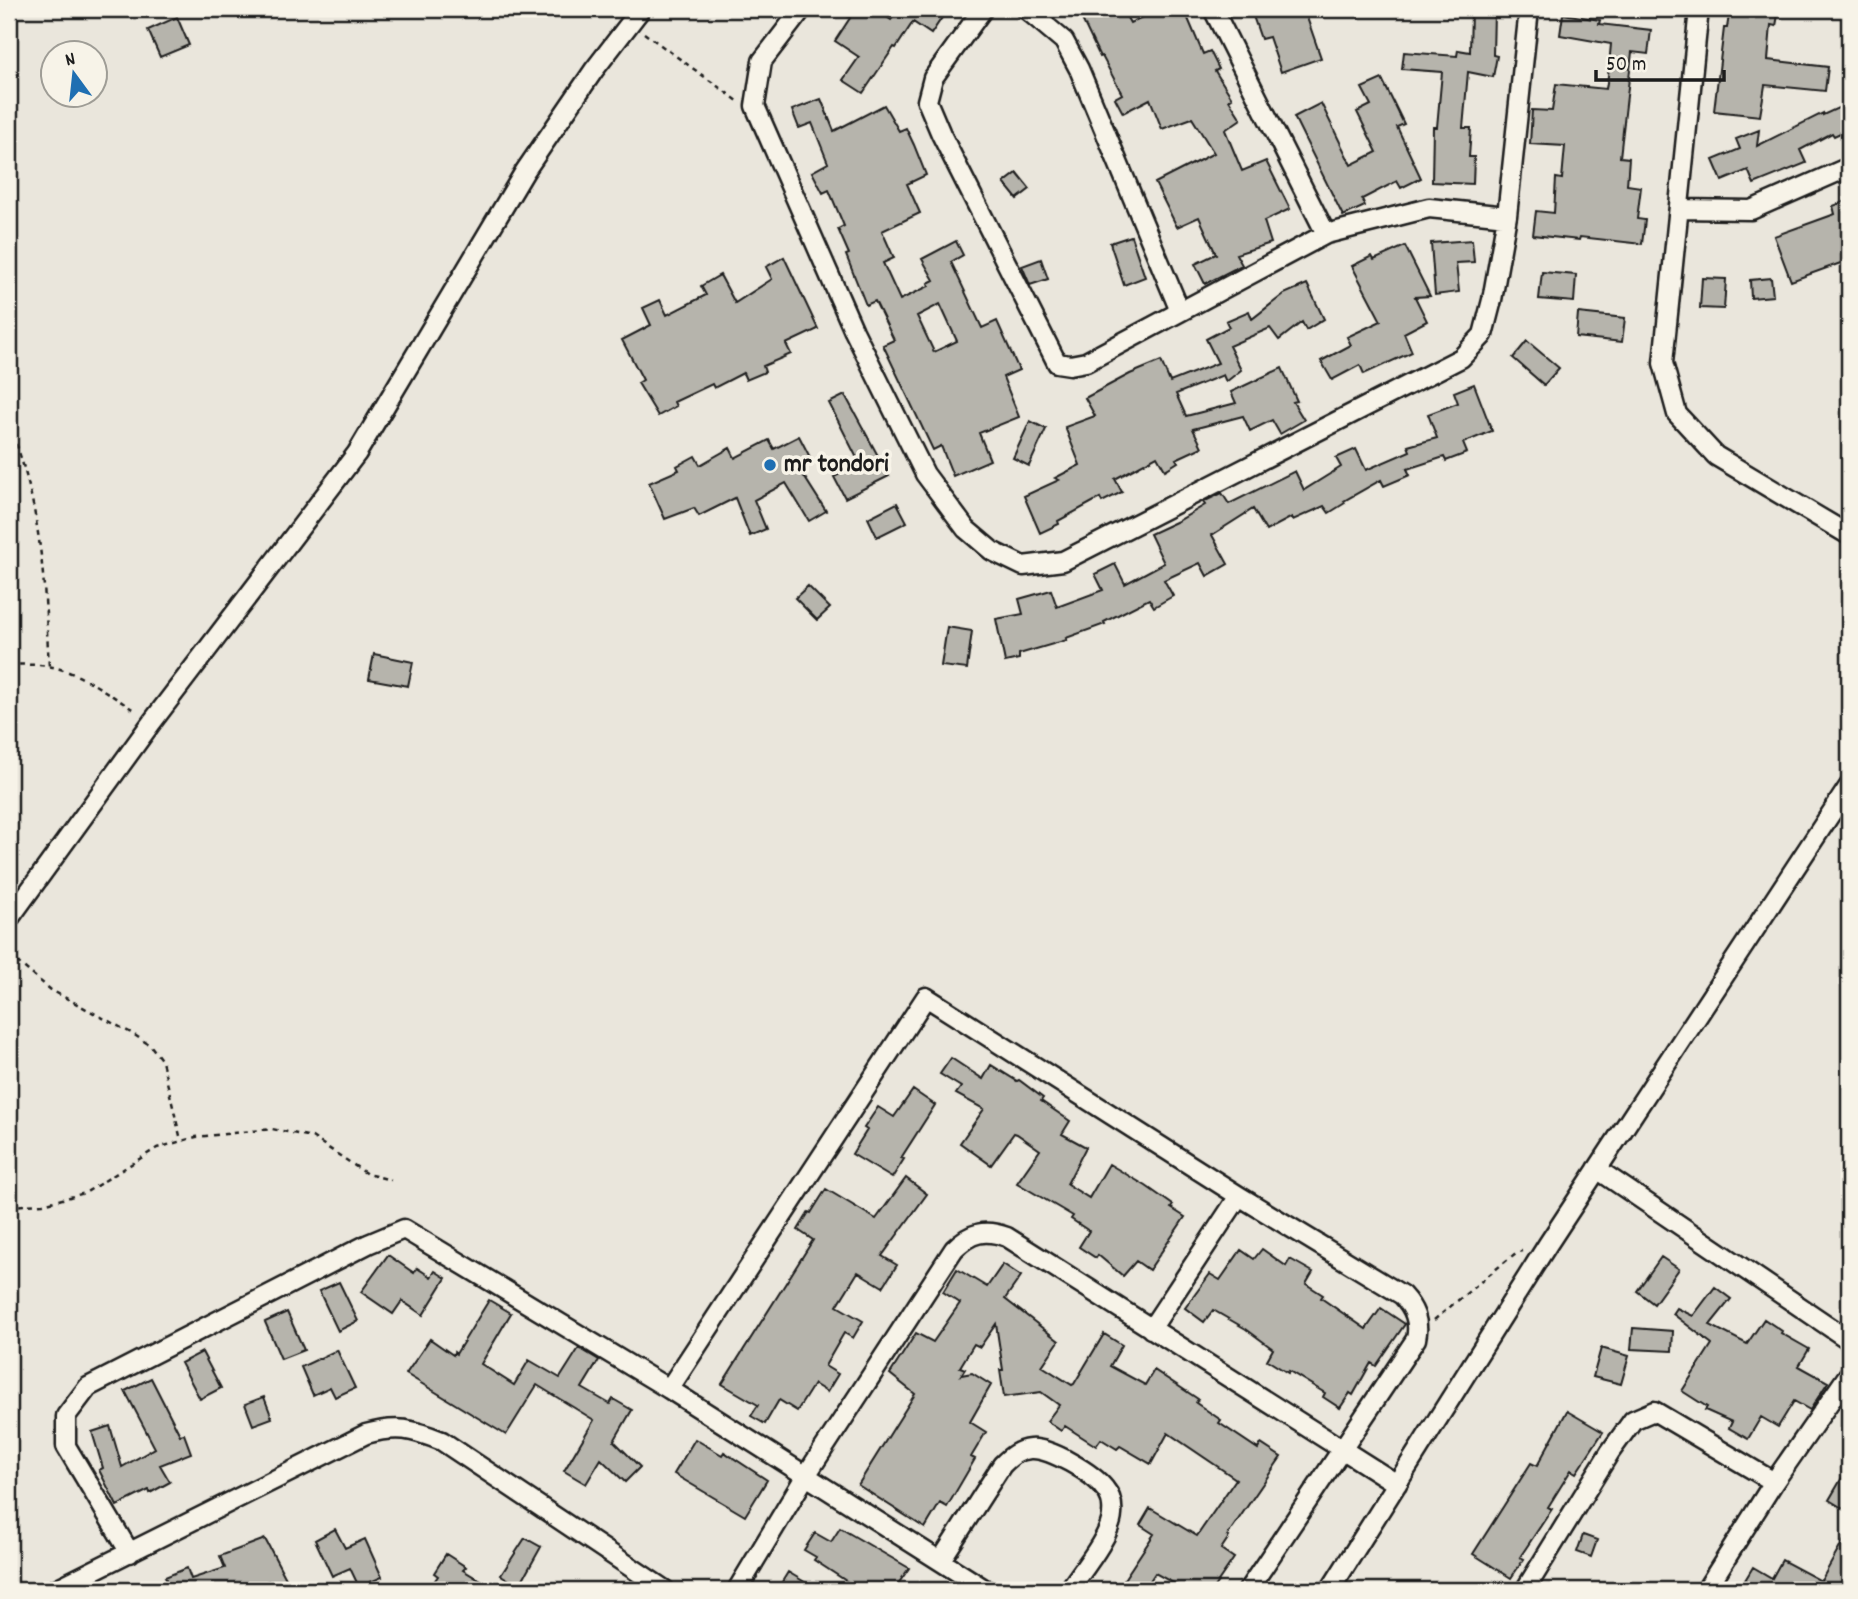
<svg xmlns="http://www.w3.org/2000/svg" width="1858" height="1599" viewBox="0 0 1858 1599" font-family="Dekko,sans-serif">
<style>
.building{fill:#b6b4ac;stroke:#1c1c1c;stroke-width:2;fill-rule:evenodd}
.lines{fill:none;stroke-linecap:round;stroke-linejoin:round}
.minor-casing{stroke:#1c1c1c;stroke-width:23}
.path{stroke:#1c1c1c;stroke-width:2.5;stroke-dasharray:5 5;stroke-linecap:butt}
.minor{stroke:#f7f3e8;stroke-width:18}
.poi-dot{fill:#1f6fb2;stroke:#f7f3e8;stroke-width:2.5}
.labels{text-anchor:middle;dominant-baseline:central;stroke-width:7;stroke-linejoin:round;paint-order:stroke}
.poi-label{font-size:26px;font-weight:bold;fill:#1c1c1c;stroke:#f7f3e8;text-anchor:start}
</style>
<rect width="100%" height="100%" fill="#eae6dc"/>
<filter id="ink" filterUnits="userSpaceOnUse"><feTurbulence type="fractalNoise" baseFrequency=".0143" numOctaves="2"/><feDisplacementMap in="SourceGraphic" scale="14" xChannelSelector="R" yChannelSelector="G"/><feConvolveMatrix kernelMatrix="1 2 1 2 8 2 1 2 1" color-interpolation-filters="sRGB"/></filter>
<g filter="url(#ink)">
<!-- building -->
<path class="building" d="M836,9h39l16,11 6,-8 -5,-3h39l12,7 -12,18 -18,-12 -17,26 -2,-1 -31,46 -20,-13 16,-23 -24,-16 15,-23z
M1089,9h33l8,14 29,-14h25l19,45 7,-3 9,18 -4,2 17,27 -3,2 12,19 -16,11 17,41 24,-10 24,48 -26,12 7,22 -35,11 6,11 -37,19 -10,-20 21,-10 -17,-37 -22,10 -22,-44 59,-30 -22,-35 -30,11 -12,-30 -27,14 -8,-15 7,-4 -20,-38 -2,1 -21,-44z
M1275,9h29l17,49 -40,14 -12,-35 -8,2 -8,-23z
M1730,9h49l-3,17 -5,-1 -3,35 60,7 -3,24 -60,-6 -5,31 -46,-5 10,-83h3z
M1471,11l23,1 -1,43 4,1 -4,21 -25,-5 -5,56h8l-2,29h5l-1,27 -41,-2 1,-55h4l5,-55 -40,-3 2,-17 53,4 1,-6 12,2z
M1563,14l37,6 -1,4 52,6 -3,24 -16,-2 -12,105 9,1 -2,27 14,2 -4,32 8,1 -3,24 -62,-7 -1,3 -46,-5 3,-24 18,2 2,-35 6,1 3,-33 -35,-2 2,-34 20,1 4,-27 50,5 2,-13 3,-32 -51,-9z
M177,17l12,28 -29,12 -12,-27z
M1382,79l22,45 -7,3 24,51 -20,10 -4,-7 -35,18 3,7 -22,10 -49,-99 27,-14 30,62 26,-13 -20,-40 14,-7 -9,-17z
M821,99l13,32 50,-26 15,26 7,-3 8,17 12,30 -19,9 13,29 -38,18 12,27 -11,5 17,37 29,-14 -1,-3 6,-3 -12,-21 34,-18 7,14 -12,7 31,66 15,-7 22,49 -16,7 16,40 -40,16 11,27 -37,16 -12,-30 -8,4 -50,-105 11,-5 -19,-39 -9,4 -20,-50 3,-1 -11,-25 6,-3 -15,-36 -6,3 -11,-21 16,-9 -16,-40 -13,5 -7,-18zM940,304l17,37 -23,11 -17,-36z
M1849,103v26l-15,7 -2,-3 -32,17 6,13 -52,21 -6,-14 -26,11 -9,-21 27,-11 -4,-10 23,-9 -2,16 66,-33v2z
M1017,173l13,16 -13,10 -13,-16z
M1849,200v60l-58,21 -17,-45 61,-22 -2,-8z
M1131,236l14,41 -21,8 -14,-42z
M1472,240l2,22 -18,1 3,29 -24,3 -4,-52z
M1405,246l25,50 -15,1 12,24 -23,12 8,19 -48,22 -4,-9 -28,15 -11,-19 30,-16 -4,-8 34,-16 -29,-55 20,-10 2,4z
M784,257l34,72 -32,15 5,10 -28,12 2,6 -19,8 -3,-7 -29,15 -2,-4 -38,18 2,4 -18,10 -20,-33 5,-3 -21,-40 29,-15 -8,-17 17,-8 7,15 39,-20 -5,-9 19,-11 15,28 37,-24 -6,-12z
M1041,259l7,20 -18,6 -8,-19z
M1542,272l34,3 -2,27 -35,-3z
M1702,278l24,1 -2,30 -24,-1z
M1771,278l2,18 -22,2 -1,-18z
M1307,284l17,35 -18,11 -4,-8 -23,18 -9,-12 -41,18 12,24 -15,12 -3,-7 -47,19 10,22 50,-13 -5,-11 51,-24 15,33 -4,1 11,18 -24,14 -8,-14 -22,11 -7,-15 -50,13 9,18 -26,12 2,3 -13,8 -8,-14 -42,23 7,13 -20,10 -2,-4 -42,23 1,3 -19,9 -16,-37 35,-16 -4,-2 25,-13 -15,-38 30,-11 -10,-18 45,-24 31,-13 9,21 48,-19 -12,-24 23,-12 -3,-6 23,-10 3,8 32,-25z
M1578,313l47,5 -3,24 -46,-5z
M1527,341l32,27 -15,17 -31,-27z
M1474,384l18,47 -29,12 4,10 -21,8 -2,-4 -37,12 3,6 -26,11 -3,-6 -37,21 1,2 -16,10 -5,-7 -31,14 -1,-3 -26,14 -13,-22 -41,26 16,29 -21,12 -7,-13 -36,17 9,16 -19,11 -5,-8 -45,23 1,2 -39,14 1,2 -48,14v5l-14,3 -9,-43 27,-5 -4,-15 32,-9 6,17 46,-17 -8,-16 20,-10 10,20 39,-21 -14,-29 28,-13 27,-16 -2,-3 19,-9 7,11 66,-33 9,19 37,-23 -5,-9 20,-9 10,21 44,-19 -2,-5 29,-8 -9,-24 30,-11 -4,-11z
M845,395l44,81 -44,22 -11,-21 26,-13 -31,-61z
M1030,421l16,8 -17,37 -16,-8z
M799,436l14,27 -13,7 26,41 -17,10 -23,-38 -32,17 12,29 -16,7 -15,-38 -36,18 -5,-8 -29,11 -16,-36 30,-13 -2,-4 18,-10 5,9 30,-17 5,10 34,-18 5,9z
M897,503l10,19 -30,15 -9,-19z
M808,586l22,22 -13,12 -22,-22z
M947,627l25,4 -5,38 -26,-3z
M374,654l39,8 -5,24 -39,-7z
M951,1058l32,21 8,-14 26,16 2,-1 24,18 -2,3 29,20 -8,13 24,13 -19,37 22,14 20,-34 37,22 27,19 -2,3 14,9 -36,53 -13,-9 -13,15 -25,-21 -2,3 -17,-11 10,-16 -18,-12 2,-3 -56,-33 23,-33 -23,-16 -3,-1 -23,32 -31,-22 24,-34 -28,-15 5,-7 -21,-13z
M913,1090l22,15 -34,53 3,1 -12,19 -40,-24 15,-24 -3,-2 14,-21 16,10z
M906,1178l21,16 -45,62 15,9 -14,22 -25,-15 -21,34 26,15 -10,17 -9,-5 -19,33 13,8 -11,18 -13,-8 -17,27 -18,-11 -14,24 -14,-8 7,-11 -36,-21 91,-144 -15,-10 11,-18 2,1 15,-24 50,30z
M1262,1249l24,17 4,-7 23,13 -7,12 17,11 -2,3 45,31 15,-21 24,16 -29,42 -5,-3 -18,32 -3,-2 -10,15 -17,-11 2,-4 -36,-22 -1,2 -21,-13 6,-11 -27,-20 -33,-19 -9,12 -19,-14 25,-34 10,6 21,-30 13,9z
M388,1255l26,18 3,-5 14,9 4,-6 11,7 -23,37 -21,-14 -9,13 -32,-22z
M1661,1257l18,12 -25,35 -17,-13z
M1003,1264l18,12 -16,23 54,42 -17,25 30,19 2,-1 30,-50 18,11 -12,21 35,19 9,-15 44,29 -2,4 25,17 -2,3 39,26 3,-5 20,13 -54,79 2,1 -8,12 13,9 -22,32h-26l-31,-17 -11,17h-27l37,-56 -14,-9 10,-17 47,28 39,-57 -68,-46 -17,31 -31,-18 -3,3 -16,-10 -5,7 -31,-20 -4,5 -14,-10 12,-16 -18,-13 -37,5 -4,-27h3l-7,-46 -16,23 -6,-3 -14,23 5,2 -4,6 11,-2 19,12 -21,37 16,10 -15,25 4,2 -28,48 -7,-4 -15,25 -67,-43 57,-91 -25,-20 26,-41 17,9 27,-39 -17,-11 14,-23 30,18z
M339,1282l19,39 -20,10 -19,-40z
M1715,1287l16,12 -21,26 37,19 17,-25 18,12 -1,2 28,16 -10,17 29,16 -18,28 -16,-9 -16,26 -17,-10 -13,22 -19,-11 3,-6 -27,-12 2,-3 -25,-16 30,-47 -39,-30 4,-6 16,8z
M489,1300l22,13 -30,51 33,21 15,-25 31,18 19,-30 20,12 -17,28 28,16 3,-5 19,11 -18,31 26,26 -15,15 -24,-23 -15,25 -22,-13 30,-51 -57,-35 -31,50 -100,-61 24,-35 23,16 1,-3 2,2z
M287,1312l17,38 -23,9 -16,-37z
M1633,1328l40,3 -1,20 -41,-2z
M1601,1348l28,8 -8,28 -28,-7z
M337,1350l18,38 -20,9 -5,-10 -17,8 -12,-28z
M202,1352l19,36 -21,11 -19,-36z
M151,1378l29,57 4,-1 7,19 -31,12 10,17 -20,11 -1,-3 -32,16 -18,-36 4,-2 -11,-36 18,-6 12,41 33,-19 -30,-57z
M264,1397l8,21 -19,7 -8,-21z
M1567,1411l36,21 -27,41 -5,-3 -23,37 4,2 -32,48 4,2 -13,19 -38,-24 58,-91 6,3z
M695,1439l27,16 2,-3 43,28 -22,36 -71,-42z
M1849,1466v46l-20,-12z
M840,1528l69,40 -15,22h-34l-46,-30 2,-3 -12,-7 11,-17 16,9z
M335,1529l10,19 20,-9 17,38 -23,10 -9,-19 -18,8 -17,-36z
M1849,1531v59h-110l14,-23 19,11 10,-18 39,21z
M1583,1535l14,5 -6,17 -14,-5z
M525,1538l16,9 -22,39 -18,-11z
M265,1539l27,51h-20l-4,-9 -23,9h-80v-3l4,-1 -4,-9 22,-9 4,11 34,-11 -5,-12z
M446,1554l20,13 -3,3 33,20h-68l10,-14 -4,-3z
M788,1572l30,18h-41z"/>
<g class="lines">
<!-- minor casing -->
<g class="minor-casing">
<path id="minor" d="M802,9l-40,52 -7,45 99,225 71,143 41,55 26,22 31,15 40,-5 398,-203 22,-23 9,-35 15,-84 22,-207
M983,9l-50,69 -6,23 14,33 116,229 13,2 16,-3 240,-128 103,-26 78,8
M1026,9l38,32 15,28 101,242
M1213,9l113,225
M1699,9l-36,354 14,51 39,42 133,79
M1679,209l72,1 98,-43
M9,919l143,-197 205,-269 168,-282 69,-101 47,-61
M1597,1169l252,171
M1151,1329l88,-133
M130,1553l-64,-107v-30l22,-29 280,-143 36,-15 265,160
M941,1560l61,-95c8,-8 16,-15 28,-16 19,-2 63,24 75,40 6,7 8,17 7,26 -1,21 -31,57 -43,75
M54,1590l312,-156c31,-9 46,-5 76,7l223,149
M737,1590l68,-113 149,-228c17,-17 31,-20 53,-12l390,247
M986,1590l-317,-201 257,-392 313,199 163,99c12,13 18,26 14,44l-168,251
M1330,1590l218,-346 301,-458
M1525,1590l85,-138 23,-32 21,-9 120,71
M1706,1590l68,-108 75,-108"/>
</g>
<!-- path -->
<path class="path" d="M644,33l94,68
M9,425c33,81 35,155 40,242
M9,664c13,1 26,0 39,2 33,6 62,29 89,46
M9,955l42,35 82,44 18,12 11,15 19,79
M9,1206l34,-2 42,-11 72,-45 25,-7 14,-4 76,-8 40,8 55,37 24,6
M1434,1320l83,-68 5,-1"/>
<!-- minor -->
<use href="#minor" class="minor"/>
</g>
</g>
<!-- markers -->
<circle class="poi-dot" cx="770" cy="465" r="7"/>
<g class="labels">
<!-- poi labels -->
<g class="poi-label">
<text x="784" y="465">mr tondori</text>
</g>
</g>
<!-- margin -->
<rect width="1858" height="1599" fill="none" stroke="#f7f3e8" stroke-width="35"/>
<rect x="18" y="18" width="1823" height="1564" fill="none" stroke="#1c1c1c" stroke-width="2.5" filter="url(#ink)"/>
<!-- north arrow -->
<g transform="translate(74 74) rotate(345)"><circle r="33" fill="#f7f3e8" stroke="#9f9d96" stroke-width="2"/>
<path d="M0-5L12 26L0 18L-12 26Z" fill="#1f6fb2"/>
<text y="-10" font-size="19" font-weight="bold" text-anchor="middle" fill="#1c1c1c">N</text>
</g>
<!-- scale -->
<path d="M1596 70v10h128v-10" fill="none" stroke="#1c1c1c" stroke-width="3.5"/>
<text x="1606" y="70" font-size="21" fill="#1c1c1c" stroke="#f7f3e8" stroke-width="5" paint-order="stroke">50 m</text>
</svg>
